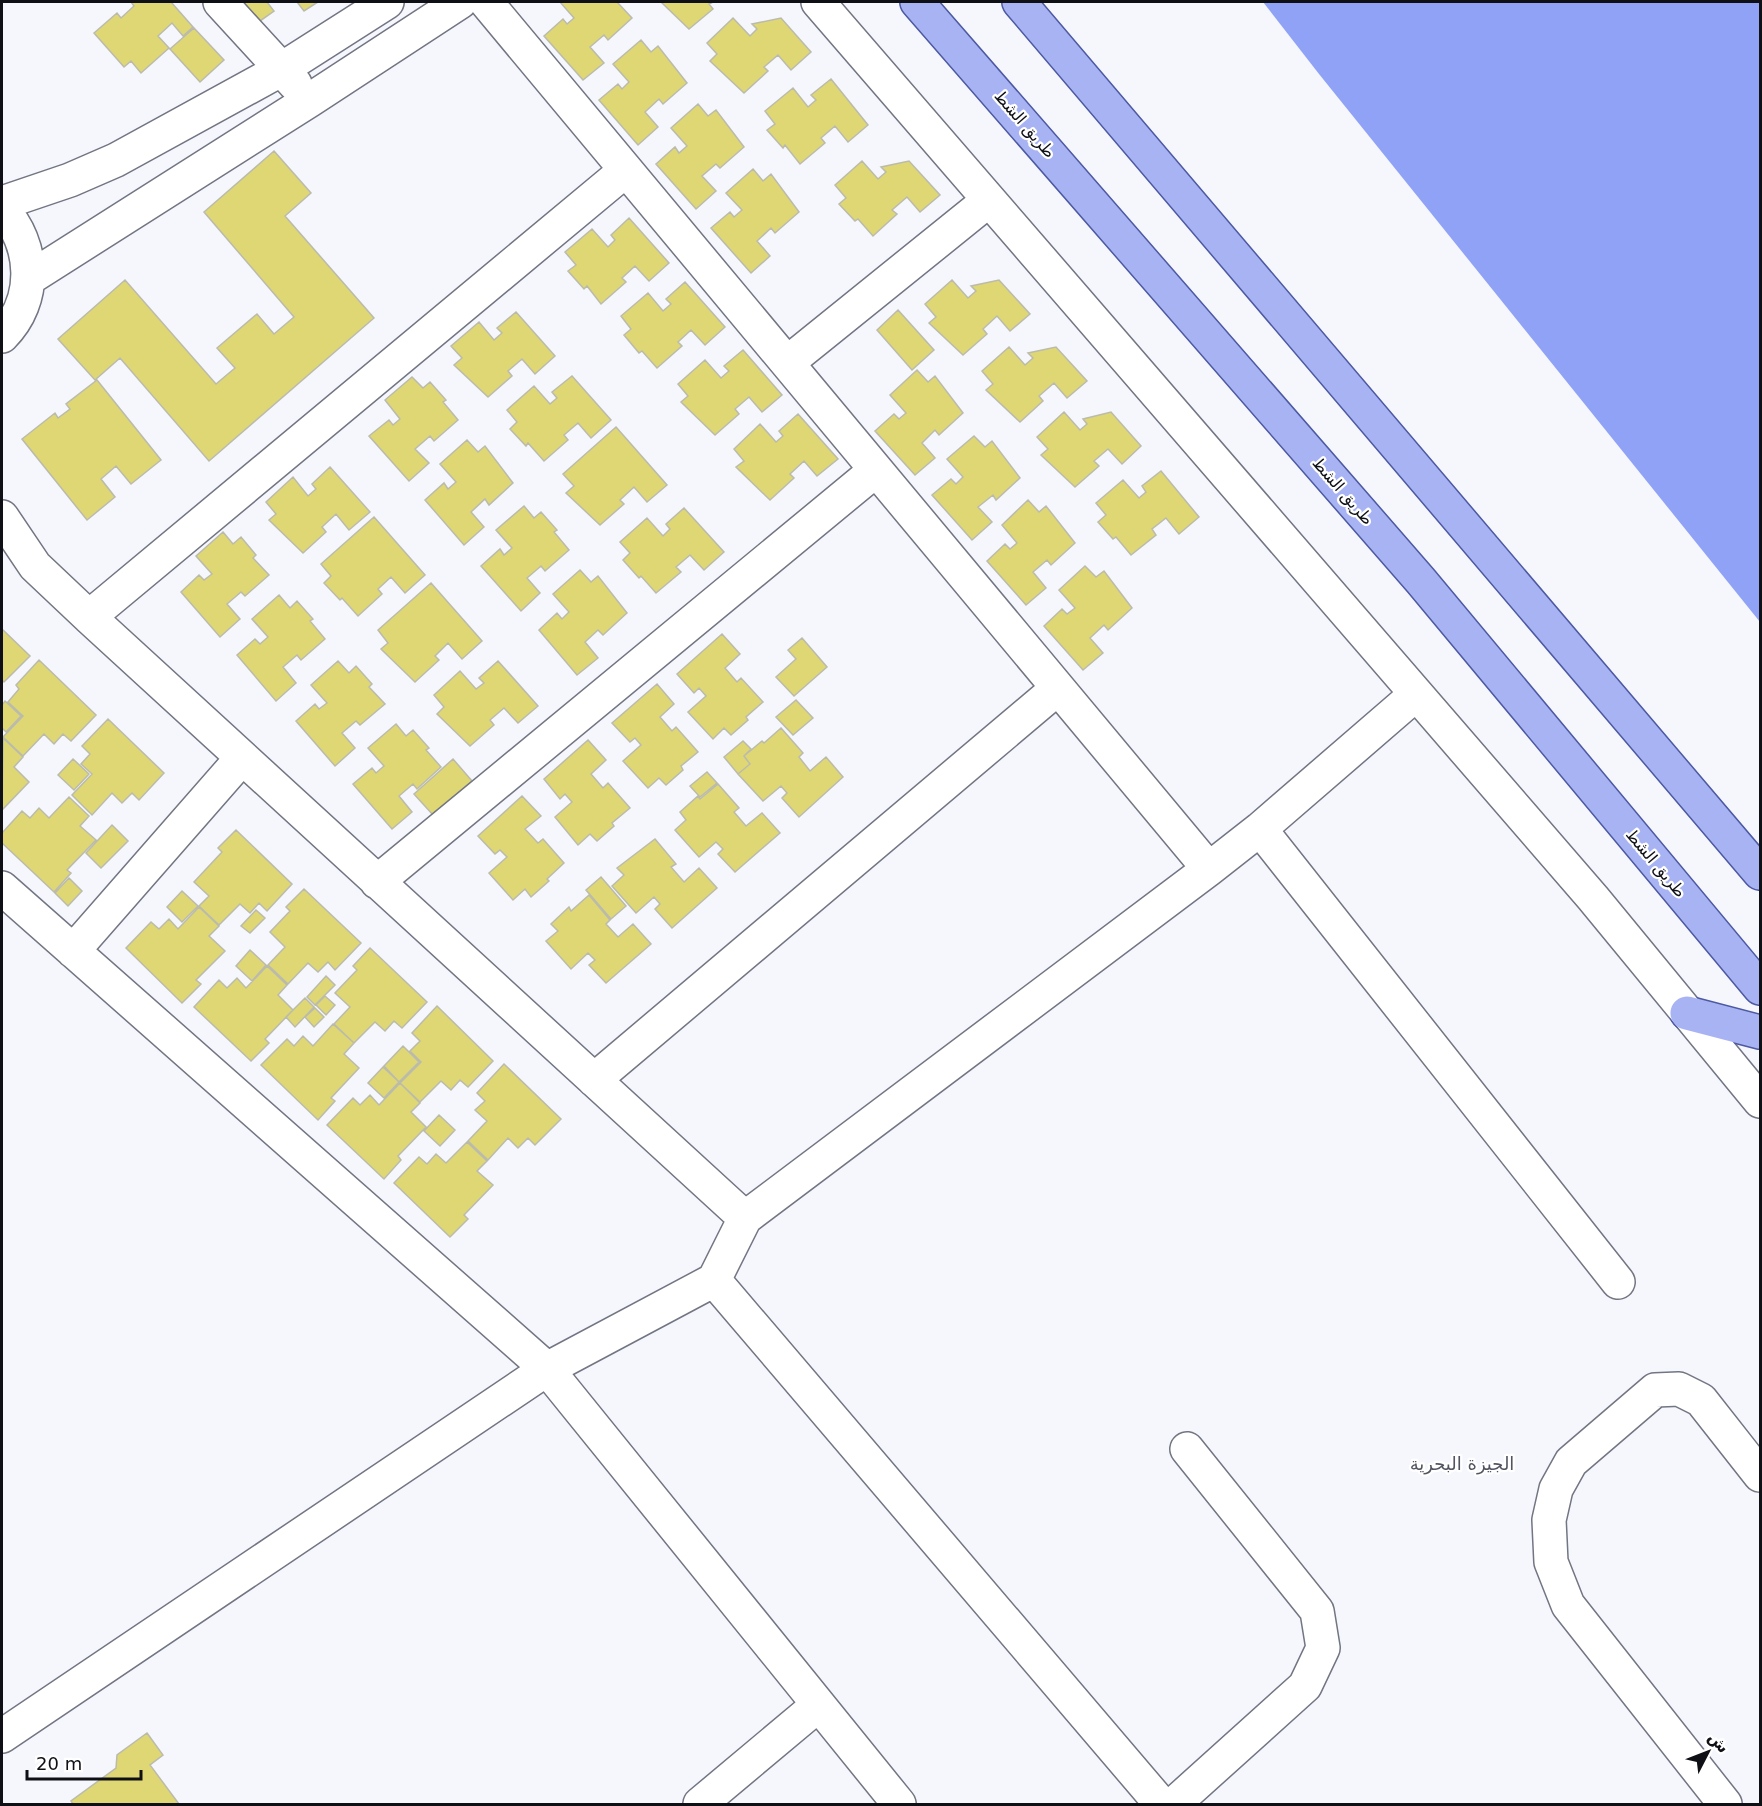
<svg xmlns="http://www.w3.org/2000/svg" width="1762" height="1806" viewBox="0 0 1762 1806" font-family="'DejaVu Sans',Vazirmatn,sans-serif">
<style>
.water{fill:#90a2f5}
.building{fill:#dfd774;stroke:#bbbbac;stroke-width:1.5}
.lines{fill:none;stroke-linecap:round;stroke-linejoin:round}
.minor-casing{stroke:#727582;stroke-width:36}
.major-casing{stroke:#4d59a1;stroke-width:36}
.minor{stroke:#fff;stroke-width:33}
.major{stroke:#a8b3f4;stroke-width:33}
.labels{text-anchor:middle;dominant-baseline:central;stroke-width:4.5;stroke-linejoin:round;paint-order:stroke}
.street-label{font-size:16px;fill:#0f1015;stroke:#fff}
.neighbourhood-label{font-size:18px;fill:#525561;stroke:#fff}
</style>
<rect width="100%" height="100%" fill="#f5f7fd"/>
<!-- water -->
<path class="water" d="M1263,2h497v620l-441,-548z"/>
<!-- building -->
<path class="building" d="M131,2h40l22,25 -10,9 -11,-13 -14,13 11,12 -28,25 -10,-12 -7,6 -30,-34 23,-20 4,5 13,-12z
M236,2h31l7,9 -21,15z
M297,2h21l-14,9z
M560,2h57l15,16 -24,22 -4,-5 -14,12 14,16 -21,17 -39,-44 19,-17 4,5 7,-6z
M661,2h52l-4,2 4,5 -24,20z
M733,18l17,18 7,-7 -5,-5 29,-6 30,34 -20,18 -13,-15 -14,12 4,4 -24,22 -34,-32 7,-7 -10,-11z
M194,28l30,32 -24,22 -30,-33z
M641,40l10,12 7,-6 29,37 -24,21 -4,-5 -14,13 13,15 -20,18 -39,-45 19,-16 4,5 7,-7 -16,-18z
M831,79l37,46 -20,17 -13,-16 -14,12 4,5 -25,21 -15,-19 -2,3 -16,-18 8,-6 -10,-13 28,-23 15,19 8,-7 -5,-5z
M698,104l10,12 8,-6 28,37 -24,21 -4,-4 -14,12 14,15 -20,18 -40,-45 19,-17 4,6 8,-7 -16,-18z
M274,151l37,42 -26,23 89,102 -165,143 -89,-103 -25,22 -37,-41 67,-59 91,104 19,-16 -18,-20 40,-34 17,20 20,-17 -90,-105z
M862,161l16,18 8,-7 -5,-5 28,-6 31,34 -20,17 -13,-15 -15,13 5,4 -24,22 -15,-17 -3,2 -16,-17 7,-6 -11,-13z
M753,169l10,12 8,-7 28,38 -24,21 -4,-5 -14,13 13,15 -19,17 -40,-45 19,-16 4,5 8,-7 -16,-17z
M629,218l40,45 -20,18 -14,-15 -13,12 4,4 -25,22 -14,-18 -3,3 -16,-18 8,-6 -11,-13 27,-23 16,18 7,-7 -4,-5z
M952,280l16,18 8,-7 -5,-5 28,-6 31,34 -20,17 -13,-15 -14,13 4,5 -24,21 -34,-32 7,-6 -11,-13z
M685,282l40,45 -20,18 -14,-15 -13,12 4,4 -25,22 -15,-17 -3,2 -15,-18 7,-6 -10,-13 27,-23 15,18 8,-7 -5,-5z
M898,310l36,40 -22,20 -35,-40z
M516,312l39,44 -20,18 -13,-15 -14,12 4,5 -24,21 -34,-32 8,-7 -11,-12 28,-24 15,18 8,-7 -5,-5z
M1009,347l16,18 8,-7 -5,-5 28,-6 31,34 -20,17 -13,-15 -15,13 4,5 -23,21 -34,-32 7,-6 -11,-13z
M743,350l39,45 -20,17 -13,-15 -14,12 4,5 -24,21 -34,-33 7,-6 -10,-12 27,-24 16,18 8,-7 -5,-5z
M917,370l11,12 7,-6 28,37 -24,22 -4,-5 -13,13 13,15 -20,17 -40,-44 19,-17 5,5 7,-6 -16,-18z
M572,376l39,44 -20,18 -13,-15 -14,12 4,5 -24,21 -16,-18 -2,3 -16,-17 7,-7 -10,-12 27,-24 16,18 7,-6 -5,-6z
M412,377l11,11 7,-6 16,18 -3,2 15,18 -24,21 -4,-5 -15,13 14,14 -20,18 -40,-45 20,-16 4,5 7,-6 -15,-19z
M97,380l64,80 -30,24 -15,-18 -15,13 14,18 -28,23 -65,-81 33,-26 3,5 12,-9 -4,-5z
M1064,412l16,18 7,-6 -4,-5 28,-7 30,34 -19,18 -14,-15 -14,12 5,5 -24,21 -34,-32 7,-6 -11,-12z
M798,414l40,45 -21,17 -13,-15 -14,13 4,4 -24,22 -34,-33 8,-6 -10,-12 26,-25 16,18 7,-6 -4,-5z
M616,427l51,58 -20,17 -13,-15 -14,13 4,4 -24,21 -34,-32 8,-7 -11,-12z
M974,436l11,11 7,-6 28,37 -24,22 -3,-5 -15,12 14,15 -20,18 -40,-45 19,-16 5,5 7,-7 -16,-18z
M467,440l11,12 7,-6 28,37 -24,22 -4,-6 -14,13 13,15 -20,18 -39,-45 19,-17 4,6 8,-7 -16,-18z
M330,467l40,45 -21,18 -13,-16 -14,13 4,5 -23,21 -34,-33 7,-6 -10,-12 27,-25 15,19 8,-7 -4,-5z
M1161,471l38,46 -20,17 -13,-16 -14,11 4,6 -25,20 -15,-18 -3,2 -15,-17 8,-7 -10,-12 27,-23 16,18 7,-6 -4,-6z
M1028,500l11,12 7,-6 29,37 -24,22 -4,-5 -14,12 13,16 -20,17 -39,-44 18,-17 5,5 7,-6 -15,-18z
M524,506l10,12 7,-6 16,18 -3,2 15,18 -24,21 -4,-5 -14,12 13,15 -19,18 -40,-45 19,-17 4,6 8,-7 -16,-18z
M684,508l40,44 -20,18 -14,-15 -14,12 5,5 -25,21 -15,-17 -2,2 -16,-18 7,-7 -10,-11 27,-24 16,18 7,-7 -4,-5z
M374,517l51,58 -20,18 -14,-16 -13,12 4,5 -24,22 -16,-18 -2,2 -16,-17 7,-7 -10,-12z
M223,532l10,12 8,-7 15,18 -3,3 16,17 -24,21 -4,-4 -14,12 13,15 -20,18 -39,-45 18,-17 5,5 8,-6 -16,-18z
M1085,566l11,11 8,-6 28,37 -24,22 -4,-5 -14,13 13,15 -20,17 -39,-44 18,-17 5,5 8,-6 -16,-18z
M580,570l11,12 7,-6 29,37 -24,22 -5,-5 -13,12 13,16 -21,17 -38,-45 18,-17 5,6 7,-7 -16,-18z
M431,583l51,58 -20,18 -14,-16 -13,13 4,4 -24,22 -34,-33 7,-6 -10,-13z
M279,595l11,13 7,-7 16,18 -3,2 15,18 -24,21 -4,-5 -14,12 13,16 -20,18 -39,-46 18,-16 5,5 8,-7 -16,-18z
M2,629l28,27 -26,26 -2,-2z
M722,634l18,20 -15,14 12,14 4,-4 22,24 -17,15 2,3 -17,15 -7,-7 -11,11 -25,-27 18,-16 -7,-8 -5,5 -17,-19z
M802,638l25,29 -33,29 -18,-19 20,-18 -8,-9z
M39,660l57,55 -25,26 -8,-7 -9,10 -10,-10 -21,22 -20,-19 20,-21 -15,-14 11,-13 -3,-4z
M338,661l11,12 7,-7 16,18 -3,3 16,17 -25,21 -4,-4 -14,12 13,15 -20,18 -39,-45 19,-17 4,5 8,-6 -16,-18z
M498,661l40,45 -20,17 -14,-15 -14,12 4,5 -24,21 -33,-32 7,-7 -10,-12 26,-24 16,18 8,-6 -5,-5z
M657,684l17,20 -14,13 12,14 4,-4 22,25 -17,14 2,4 -17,15 -7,-7 -11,10 -25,-27 18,-16 -6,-7 -5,4 -18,-19z
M796,700l17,18 -20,17 -17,-18z
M5,701l16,15 -15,16 -4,-4v-23z
M108,719l56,54 -25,27 -7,-7 -10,10 -10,-10 -20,22 -20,-20 20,-21 -11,-10 9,-10 -8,-8z
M396,724l10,12 7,-6 16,18 -3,2 15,17 -24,22 -4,-5 -14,12 13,16 -20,17 -39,-45 19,-16 4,5 8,-7 -16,-18z
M781,728l22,25 -4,4 11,14 16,-14 17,20 -44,40 -17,-19 5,-5 -6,-7 -18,15 -25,-27 12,-10 -6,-8 18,-15 2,2z
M3,738l20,19 -9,10 15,15 -27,28z
M588,740l18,20 -15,14 12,14 5,-5 22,25 -18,15 2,3 -17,15 -7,-7 -12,11 -23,-28 17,-15 -7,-8 -5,5 -16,-20z
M743,741l8,8 -7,7 6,8 -12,10 -14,-17z
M73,759l16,15 -15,16 -16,-15z
M453,759l19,22 -39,34 -19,-21z
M707,772l10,11 -17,14 -10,-11z
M718,784l21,24 -5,4 12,14 16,-13 18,20 -45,39 -17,-18 5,-5 -7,-7 -17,15 -24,-27 11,-10 -6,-8 18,-16 2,3z
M522,796l19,20 -16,13 13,14 5,-4 21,24 -17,16 2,2 -18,16 -6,-8 -12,11 -24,-27 18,-16 -7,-7 -5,4 -17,-18z
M69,797l20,19 -9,10 16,14 -29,30 4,3 -17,19 -52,-49v-10l20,-22 8,7 9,-10 10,10z
M112,825l16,16 -27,27 -15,-15z
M236,830l56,54 -25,27 -8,-8 -9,10 -10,-9 -21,21 -20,-19 10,-10 -15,-14 28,-30 -4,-4z
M655,839l21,25 -5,3 13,15 15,-14 18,20 -45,40 -17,-19 5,-5 -6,-7 -18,16 -24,-27 12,-11 -7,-7z
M601,877l25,29 -15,13 -25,-29z
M69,878l13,13 -14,15 -13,-13z
M304,889l57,54 -26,27 -7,-8 -10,10 -10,-9 -20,21 -20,-19 17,-18 -15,-15 20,-21 -4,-4z
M182,891l16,15 -16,16 -15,-15z
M589,895l21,25 -4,4 12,13 15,-13 18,20 -45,39 -17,-18 6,-5 -7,-7 -17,16 -25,-28 12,-10 -7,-7 18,-17 2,4z
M199,907l20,19 -10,10 16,15 -29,29 5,4 -19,19 -56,-55 25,-26 8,7 10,-10 9,10z
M256,910l9,8 -15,15 -9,-7z
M370,948l57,54 -25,26 -8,-7 -9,10 -10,-9 -21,21 -20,-19 16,-17 -15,-14 22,-23 -4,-4z
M250,950l16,15 -14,16 -16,-15z
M267,966l20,19 -9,10 15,15 -28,29 4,4 -18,18 -57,-54 25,-27 8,8 10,-10 9,10z
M326,976l9,9 -20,20 -8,-8z
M325,996l10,9 -9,10 -10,-10z
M305,998l9,9 -19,20 -9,-10z
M437,1006l56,55 -25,26 -8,-7 -9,10 -10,-9 -21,21 -20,-19 21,-21 -11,-11 10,-10 -8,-8z
M315,1008l9,9 -10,10 -9,-10z
M333,1024l21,19 -10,11 15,14 -28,30 4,3 -17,19 -57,-55 26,-26 7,7 9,-10 10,10z
M403,1046l16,16 -20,20 -15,-16z
M504,1064l57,55 -26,26 -7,-7 -10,10 -10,-10 -20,22 -20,-19 19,-20 -12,-11 10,-9 -8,-8z
M383,1067l16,15 -15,16 -16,-15z
M400,1083l20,20 -9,9 15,15 -28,29 3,4 -17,19 -57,-54 26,-27 7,7 10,-10 9,10z
M439,1115l16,15 -15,16 -16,-15z
M467,1142l20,19 -10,10 16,14 -29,30 4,4 -18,18 -56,-54 25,-26 8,7 9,-10 10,9z
M147,1733l16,22 -13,10 29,39h-106l-2,-3 45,-33 1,-13z"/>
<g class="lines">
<!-- minor casing -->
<g class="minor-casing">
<path id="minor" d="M220,2l75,82
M486,2l723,867
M818,2l775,896 167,203
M2,203l68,-23 46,-20 166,-91 105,-67
M2,209c33,36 36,91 0,127
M28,279l282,-179 150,-98
M787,363l202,-163
M2,517l33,49 54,51 537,-447
M89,617l656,601
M1260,829l358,453
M377,882l499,-412
M2,888l545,481 352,435
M73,951l169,-193
M594,1080l464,-392
M714,1280l447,524
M2,1736l545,-367 167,-89 31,-62 464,-349 51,-40 155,-134
M700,1804l117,-98
M1174,1804l131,-118 18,-38 -6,-37 -130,-162
M1725,1804l-157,-199 -17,-43 -2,-42 7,-31 15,-27 84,-72 24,-1 22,11 59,75"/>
</g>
<!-- major casing -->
<g class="major-casing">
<path id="major" d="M917,2l504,579 339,407
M1019,2l741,871
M1687,1013l73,19"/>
</g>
<!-- minor -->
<use href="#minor" class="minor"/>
<!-- major -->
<use href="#major" class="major"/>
</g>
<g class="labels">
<!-- street labels -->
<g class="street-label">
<text transform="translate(1025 124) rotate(49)">طريق الشط</text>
<text transform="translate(1343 491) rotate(49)">طريق الشط</text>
<text transform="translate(1656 863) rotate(50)">طريق الشط</text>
</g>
<!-- neighbourhood labels -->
<g class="neighbourhood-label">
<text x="1462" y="1463">الجيزة البحرية</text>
</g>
</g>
<!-- border -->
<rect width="1762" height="1806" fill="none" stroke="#0f1015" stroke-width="6"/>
<!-- north arrow -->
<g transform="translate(1708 1752) rotate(48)" stroke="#ffffff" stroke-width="4.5" paint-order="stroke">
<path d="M0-4.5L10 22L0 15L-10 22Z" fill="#0f1015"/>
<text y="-9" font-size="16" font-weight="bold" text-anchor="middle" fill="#0f1015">ش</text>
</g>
<!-- scale -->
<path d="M27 1770v9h114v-9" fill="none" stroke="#0f1015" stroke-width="3"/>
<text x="36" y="1770" font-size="18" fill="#0f1015" stroke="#ffffff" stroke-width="4.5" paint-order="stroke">20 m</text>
</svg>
